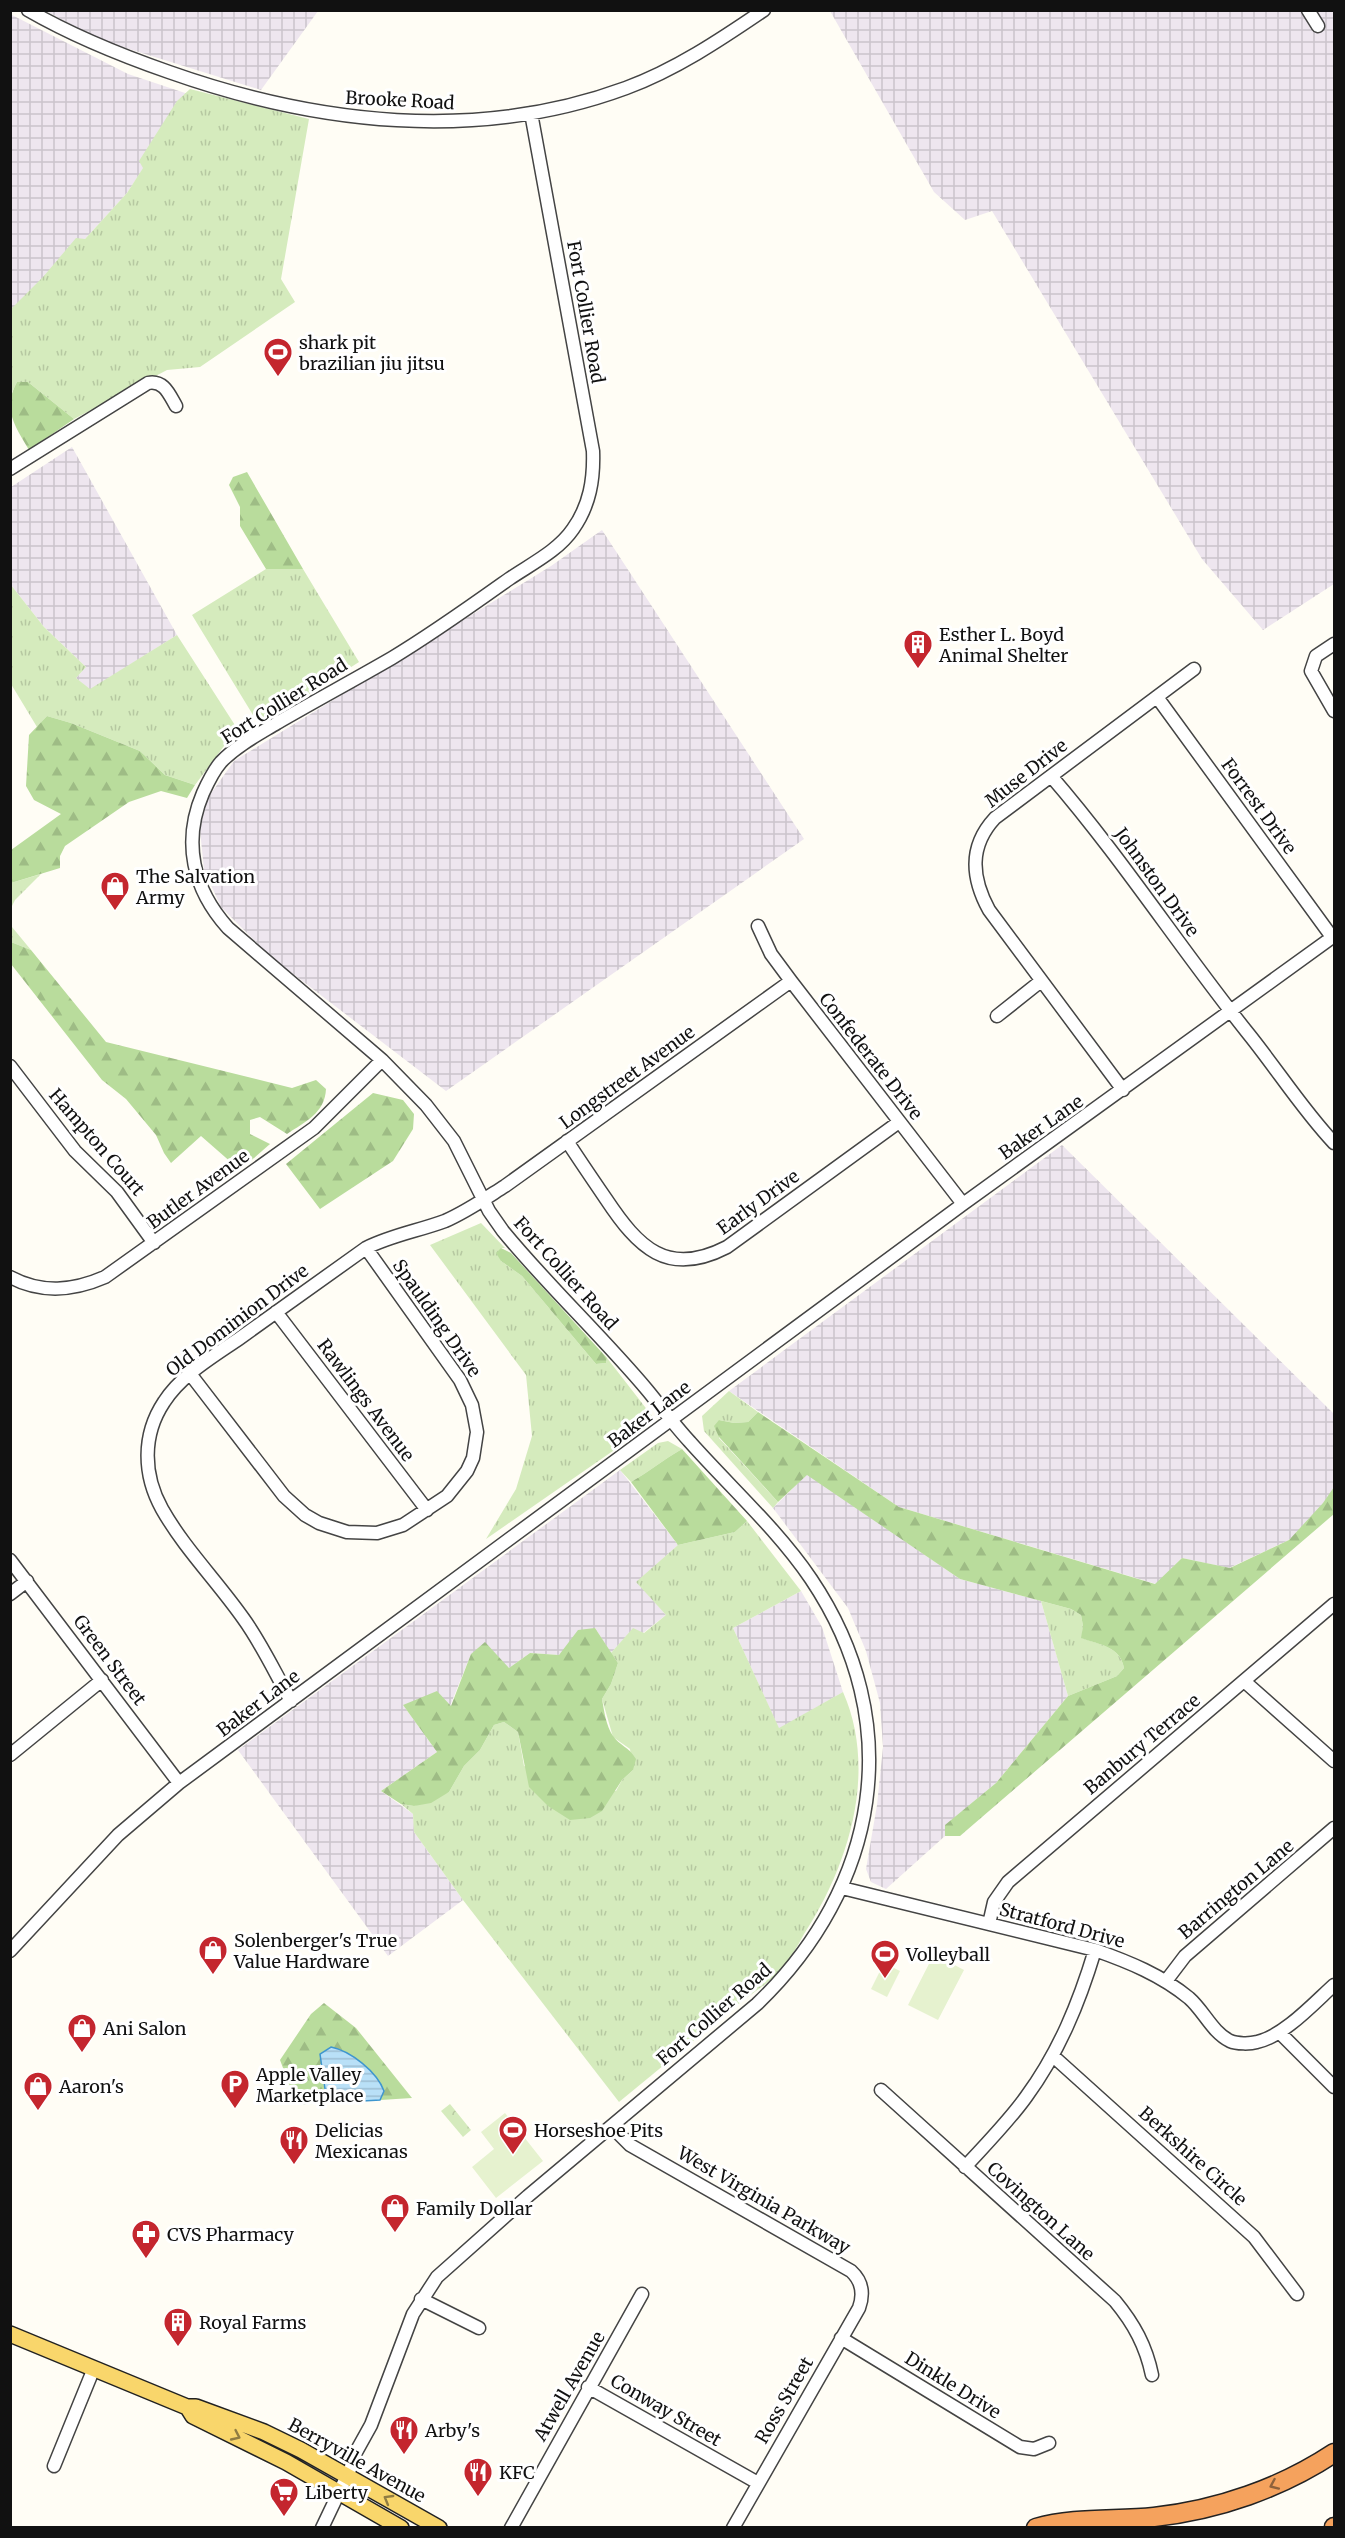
<svg xmlns="http://www.w3.org/2000/svg" width="1345" height="2538" viewBox="0 0 1345 2538" font-family="Merriweather,serif">
<style>
.industrial{fill:url(#industrial-grid)}
.grass{fill:url(#grass-tufts)}
.forest{fill:url(#forest-firs)}
.park{fill:url(#park-crowns)}
.pitch{fill:#e6f2cf}
.water{fill:url(#water-rules);stroke:#3f96cf;stroke-width:1.5}
.lines{fill:none;stroke-linecap:round;stroke-linejoin:round}
.minor-casing{stroke:#444;stroke-width:15}
.major-casing{stroke:#222;stroke-width:18}
.highway-casing{stroke:#222;stroke-width:21}
.minor{stroke:#fff;stroke-width:12}
.major{stroke:#f9d66b;stroke-width:15}
.highway{stroke:#f5a25d;stroke-width:18}
.oneway{stroke:#917d42}
.oneway2{stroke:#8e613b}
.labels{text-anchor:middle;dominant-baseline:central;stroke-width:6;stroke-linejoin:round;paint-order:stroke}
.street-label{font-size:18px;fill:#111;stroke:#fff}
.poi-label{font-size:18px;fill:#111;stroke:#fff;text-anchor:start}
</style>
<defs>
<pattern id="industrial-grid" width="8" height="8" patternUnits="userSpaceOnUse" patternTransform="scale(1.5)"><rect width="8" height="8" fill="#eee6ef"/><path d="M0 4h8M4 0v8" fill="none" stroke="#cbc4cc"/></pattern>
<pattern id="grass-tufts" width="24" height="20" patternUnits="userSpaceOnUse" patternTransform="scale(1.5)"><rect width="24" height="20" fill="#d5ebbd"/><path d="M3 7l-1-3M5 7V3M7 7l1-3M15 17l-1-3M17 17v-4M19 17l1-3" fill="none" stroke="#b6c8a1"/></pattern>
<pattern id="forest-firs" width="22" height="20" patternUnits="userSpaceOnUse" patternTransform="scale(1.5)"><rect width="22" height="20" fill="#b9dc9c"/><path d="M5 1l3.5 6h-7zM16 11l3.5 6h-7z" fill="#9ebc85"/></pattern>
<pattern id="park-crowns" width="20" height="18" patternUnits="userSpaceOnUse" patternTransform="scale(1.5)"><rect width="20" height="18" fill="#d5ebbd"/><path d="M2 6a3 3 0 1 1 6 0M12 15a3 3 0 1 1 6 0" fill="none" stroke="#b6c8a1"/></pattern>
<pattern id="water-rules" width="6" height="5" patternUnits="userSpaceOnUse" patternTransform="scale(1.5)"><rect width="6" height="5" fill="#b9e0f7"/><path d="M0 2.5h6" fill="none" stroke="#9ebfd3"/></pattern>
</defs>
<rect width="100%" height="100%" fill="#fffdf5"/>
<!-- industrial -->
<path class="industrial" d="M46,11h272l-57,79 -161,-50z
M830,11h504v573l-71,46 -61,-71 -210,-348 -27,9 -31,-28z
M10,14l118,60 63,21 -64,98 -117,128z
M72,447l105,188 -87,55 -14,-12 10,-11 -42,-40 -33,-42v-98z
M602,530l202,309 -358,252 -175,-134 -50,-50 -17,-37 -4,-40 7,-31 27,-38 317,-195z
M1062,1145l272,269v82l-45,44 -60,28 -47,-10 -26,26 -257,-77 -170,-116z
M620,1470l58,75 -41,37 29,33 -23,18 -10,-4 -22,24 -16,-25 -36,27 -29,-2 -21,15 -38,-14 -21,52 -47,-1 34,47 -56,39 32,23 1,18 49,68 -75,56 -150,-206z
M807,1474l153,105 81,22 27,95 -72,87 -50,42 -1,11 -59,53 -15,-7 -5,-13 11,-64 6,-58 -3,-44 -14,-52 -18,-43 -75,-100z
M801,1591l21,36 21,65 -64,37 -46,-101z"/>
<!-- grass -->
<path class="grass" d="M190,89l119,30 -28,160 14,23 -95,65 -33,3 -93,49 -46,-37h-11l-6,12v-85l32,-32 33,-39 9,1 42,-46 16,-25 -4,-7 38,-60z
M266,569h37l56,93 -90,58 -16,-5 -61,-100z
M11,585l33,42 42,40 -10,11 14,11 87,-54 63,98 -16,13 -29,39 -30,-10 -25,-24 -69,-28 -24,-7 -10,11 -26,-43z
M41,874l-26,26 -4,8v-25z
M10,922l2,5 19,23 -20,-8z
M481,1223l24,25h-4v13l21,15 74,88 10,-1 1,-5 45,58 -6,12 -160,111 30,-50 16,-53 -6,-61 -96,-130z
M729,1391l29,21 -10,10 -14,1 -15,-3v18l59,64 -5,6 -69,-77 -2,-15z
M668,1441l14,8c-18,10 -33,23 -51,33l-11,-12 38,-27z
M747,1521l54,70 -68,37 46,100 64,-36c35,79 6,173 -39,242 -7,13 -15,27 -25,38 -14,14 -32,25 -47,37 -38,31 -75,62 -113,93l-156,-202 -49,-68 -1,-18 -12,-10 13,2 35,-14 15,-26 16,-16 14,-25 10,-3 14,10 6,34 92,25 6,-11 11,-10 -3,-21 -17,-12 -11,-38 9,-15 7,-21 -7,-10 22,-25 11,5 22,-18 -30,-33 42,-37 57,-13z
M1041,1601l30,8 10,6 2,11 -1,12c18,7 38,8 42,30l-7,8 -49,20z"/>
<!-- forest -->
<path class="forest" d="M17,382h11l46,37 -45,31c-14,-24 -27,-41 -12,-68z
M247,472l56,97h-37l-26,-43v-19l-11,-22 4,-8z
M47,716l24,7 69,28 25,24 30,10 -8,13 -26,-7 -32,11 -64,44 -5,10v12l-49,15v-33l50,-36 -27,-14 -8,-14 3,-51z
M11,942l20,8 75,92 186,46 24,-8 10,9c-1,24 -21,33 -39,45l-27,-17 -10,3v14l20,10 -23,20h-14l-32,-28 -30,27 -7,-10 -8,-18 -30,-36 -24,-19 -91,-116z
M373,1093l30,7 11,14 -1,15 -20,32 -73,48 -34,-45z
M501,1248l10,5 96,105 -1,5 -10,1 -74,-88 -21,-15 -5,-8z
M758,1412l141,95 256,77 27,-26 48,10 59,-28 34,-37 11,-16v27l-374,322h-15v-11l51,-42 72,-87 49,-20 7,-8c-4,-22 -24,-23 -43,-30l2,-12 -2,-11 -10,-6 -111,-30 -153,-104 -29,27 -59,-65 -5,-11 5,-6 15,3 14,-1z
M682,1449l65,72 -12,11 -57,13 -47,-63c18,-10 33,-23 51,-33z
M595,1628l23,35 -7,21 -9,15c2,11 4,27 11,37 6,9 16,11 23,23l-3,11 -11,10 -20,31 -12,7 -20,2 -22,-14 -19,-19 -11,-55 -14,-10 -10,3 -14,25 -16,16 -15,26 -18,11 -17,3 -13,-2 -20,-13 56,-39 -34,-47 34,-14 14,15 20,-52 14,-12 24,26 21,-15 29,2 19,-25z
M324,2003l32,25 56,70 -32,2 4,-9 -64,-27 7,39 -30,2 -17,-45 31,-46z"/>
<!-- park -->
<path class="park" d="M450,2104l21,26 -8,7 -22,-26z"/>
<!-- pitch -->
<path class="pitch" d="M934,1954l30,16 -26,50 -30,-15z
M884,1963l16,8 -13,26 -16,-8z
M505,2113l38,48 -47,37 -24,-31 22,-18 -13,-17z"/>
<!-- water -->
<path class="water" d="M331,2047c20,4 46,25 53,44l-4,9 -53,3 -7,-49z"/>
<g class="lines">
<!-- minor casing -->
<g class="minor-casing">
<path id="minor" d="M28,10c45,26 92,45 141,62 147,52 308,71 457,16 49,-18 94,-48 138,-78
M1308,10l10,16
M10,469l138,-86c16,-3 21,11 28,23
M1334,644l-18,12 -5,15 23,40
M1157,697l175,240
M1051,776c70,81 129,172 196,256 30,37 55,77 87,111
M758,926l13,28 20,27 172,223
M997,1016l44,-35
M10,1066l65,85 42,41 37,51
M1123,1090l-134,-180c-18,-33 -20,-64 6,-92l199,-149
M567,1141c13,20 26,39 39,58 32,48 61,79 121,48l172,-125
M10,1277c32,17 63,14 95,0l209,-149 68,-68
M276,1312l151,198
M191,1375l93,121 21,19 14,8 28,9 30,1 26,-8 44,-29 20,-25 6,-13 4,-26 -5,-27 -12,-25 -94,-132
M10,1560l169,223
M10,1594l17,-13
M1244,1681l90,80
M291,1701c-16,-28 -29,-57 -48,-83 -26,-37 -59,-70 -81,-109 -19,-34 -20,-74 2,-107 17,-27 50,-46 76,-64 42,-30 84,-60 126,-90 26,-13 52,-17 79,-27 21,-9 41,-23 60,-35l286,-205
M10,1755l92,-75
M842,1888l253,62c34,12 66,25 94,48 15,13 23,34 41,43 7,3 20,3 27,1 27,-6 57,-39 77,-57
M989,1924l5,-22 14,-20 326,-278
M10,1951l108,-116 61,-52 784,-579 371,-268
M1166,1981l19,-25 149,-128
M1279,2032l55,55
M1053,2056l201,181 43,57
M881,2090l234,211c19,23 31,45 37,74
M612,2127l18,18 221,126c11,10 13,23 8,37l-126,220
M965,2167c21,-23 43,-45 61,-70 33,-45 53,-94 69,-147
M421,2299l58,29
M841,2338l179,109 14,2 15,-6
M588,2387l170,96
M54,2466l40,-98
M322,2528l30,-63 4,-13 15,-27 42,-111 24,-37 91,-81 229,-192c122,-117 151,-281 54,-425 -34,-50 -81,-92 -121,-137 -15,-16 -28,-34 -42,-51 -46,-55 -99,-104 -145,-160l-14,-20 -35,-70 -28,-36 -44,-45 -154,-132c-35,-39 -46,-86 -25,-135 5,-11 10,-22 18,-31 15,-16 38,-28 56,-39 38,-22 77,-43 115,-65 40,-24 79,-52 117,-79 22,-15 49,-28 64,-50 17,-24 21,-50 20,-78l-62,-338
M511,2528l131,-234"/>
</g>
<!-- major casing -->
<g class="major-casing">
<path id="major" d="M10,2334l177,73h9l68,25 37,18 138,78
M188,2408l5,8 93,46 115,66"/>
</g>
<!-- highway casing -->
<g class="highway-casing">
<path id="highway" d="M1036,2528c38,-11 79,-7 118,-11 64,-7 127,-29 180,-64
M1334,2528v-1"/>
</g>
<!-- minor -->
<use href="#minor" class="minor"/>
<!-- major -->
<use href="#major" class="major"/>
<!-- highway -->
<use href="#highway" class="highway"/>
</g>
<!-- one-way arrows -->
<defs><path id="oneway-chevron" d="M-2-3.5L2.5 0L-2 3.5" fill="none" stroke-width="1.6" stroke-linecap="round" stroke-linejoin="round" transform="scale(1.5)"/></defs>
<g class="oneway">
<use href="#oneway-chevron" transform="translate(236 2436) rotate(25)"/>
<use href="#oneway-chevron" transform="translate(388 2499) rotate(-150)"/>
</g>
<use class="oneway2" href="#oneway-chevron" transform="translate(1274 2485) rotate(156)"/>
<!-- icons -->
<defs>
<g id="stadium-pin" transform="scale(1.5)"><path d="M0 17L-7.5 6A9.5 9.5 0 1 1 7.5 6Z" fill="#c4262e" stroke="#fff"/><path d="M0-5a6.5 5 0 1 0 0 10a6.5 5 0 1 0 0-10ZM-3.5-1.8h7v3.6h-7Z" fill="#fff"/></g>
<g id="building-pin" transform="scale(1.5)"><path d="M0 17L-7.5 6A9.5 9.5 0 1 1 7.5 6Z" fill="#c4262e" stroke="#fff"/><path d="M-4-6H4V6H1V3H-1V6H-4ZM-2.5-4.3h1.7v1.8h-1.7ZM.8-4.3h1.7v1.8H.8ZM-2.5-1h1.7V.8h-1.7ZM.8-1h1.7V.8H.8Z" fill="#fff"/></g>
<g id="shop-pin" transform="scale(1.5)"><path d="M0 17L-7.5 6A9.5 9.5 0 1 1 7.5 6Z" fill="#c4262e" stroke="#fff"/><path d="M-5-2.5h2.3a2.7 3.5 0 0 1 5.4 0H5L5.5 6h-11ZM-1.5-2.5h3a1.5 2.3 0 0 0-3 0Z" fill="#fff"/></g>
<g id="parking-pin" transform="scale(1.5)"><path d="M0 17L-7.5 6A9.5 9.5 0 1 1 7.5 6Z" fill="#c4262e" stroke="#fff"/><path d="M-3.5-5.5H1a3.5 3.5 0 0 1 0 7H-1V5.5H-3.5ZM-1-3.4V-.6H.8a1.4 1.4 0 0 0 0-2.8Z" fill="#fff"/></g>
<g id="restaurant-pin" transform="scale(1.5)"><path d="M0 17L-7.5 6A9.5 9.5 0 1 1 7.5 6Z" fill="#c4262e" stroke="#fff"/><path d="M-5-6h1v4h1v-4h1v4h1v-4h1v5L-1.5 .5V6h-2V.5L-5-1ZM5-6V6H3V1.5H1.5Q1.5-4 5-6Z" fill="#fff"/></g>
<g id="pharmacy-pin" transform="scale(1.5)"><path d="M0 17L-7.5 6A9.5 9.5 0 1 1 7.5 6Z" fill="#c4262e" stroke="#fff"/><path d="M-2-6h4v4h4v4h-4v4h-4v-4h-4v-4h4Z" fill="#fff"/></g>
<g id="supermarket-pin" transform="scale(1.5)"><path d="M0 17L-7.5 6A9.5 9.5 0 1 1 7.5 6Z" fill="#c4262e" stroke="#fff"/><path d="M-6-5.5h2.5l.6 2H6L4.5 2H-2.5L-4.4-4H-6ZM-1.5 3.2a1.3 1.3 0 1 0 .1 0ZM3 3.2a1.3 1.3 0 1 0 .1 0Z" fill="#fff"/></g>
</defs>
<g fill-rule="evenodd">
<use href="#stadium-pin" x="278" y="352"/>
<use href="#building-pin" x="918" y="644"/>
<use href="#shop-pin" x="115" y="886"/>
<use href="#shop-pin" x="213" y="1950"/>
<use href="#stadium-pin" x="885" y="1954"/>
<use href="#shop-pin" x="82" y="2028"/>
<use href="#parking-pin" x="235" y="2084"/>
<use href="#shop-pin" x="38" y="2086"/>
<use href="#stadium-pin" x="513" y="2130"/>
<use href="#restaurant-pin" x="294" y="2140"/>
<use href="#shop-pin" x="395" y="2208"/>
<use href="#pharmacy-pin" x="146" y="2234"/>
<use href="#building-pin" x="178" y="2322"/>
<use href="#restaurant-pin" x="404" y="2430"/>
<use href="#restaurant-pin" x="478" y="2472"/>
<use href="#supermarket-pin" x="284" y="2492"/>
</g>
<g class="labels">
<!-- street labels -->
<g class="street-label">
<text transform="translate(400 100) rotate(3)">Brooke Road</text>
<text transform="translate(586 312) rotate(80)">Fort Collier Road</text>
<text transform="translate(284 701) rotate(-32)">Fort Collier Road</text>
<text transform="translate(1026 773) rotate(-38)">Muse Drive</text>
<text transform="translate(1259 806) rotate(54)">Forrest Drive</text>
<text transform="translate(1157 882) rotate(54)">Johnston Drive</text>
<text transform="translate(871 1056) rotate(52)">Confederate Drive</text>
<text transform="translate(627 1077) rotate(-36)">Longstreet Avenue</text>
<text transform="translate(1041 1127) rotate(-35)">Baker Lane</text>
<text transform="translate(97 1142) rotate(49)">Hampton Court</text>
<text transform="translate(198 1189) rotate(-36)">Butler Avenue</text>
<text transform="translate(758 1202) rotate(-36)">Early Drive</text>
<text transform="translate(566 1273) rotate(48)">Fort Collier Road</text>
<text transform="translate(437 1318) rotate(55)">Spaulding Drive</text>
<text transform="translate(237 1320) rotate(-37)">Old Dominion Drive</text>
<text transform="translate(366 1400) rotate(53)">Rawlings Avenue</text>
<text transform="translate(649 1414) rotate(-37)">Baker Lane</text>
<text transform="translate(110 1660) rotate(53)">Green Street</text>
<text transform="translate(258 1703) rotate(-37)">Baker Lane</text>
<text transform="translate(1142 1744) rotate(-40)">Banbury Terrace</text>
<text transform="translate(1236 1889) rotate(-40)">Barrington Lane</text>
<text transform="translate(1062 1925) rotate(15)">Stratford Drive</text>
<text transform="translate(714 2014) rotate(-41)">Fort Collier Road</text>
<text transform="translate(1193 2156) rotate(42)">Berkshire Circle</text>
<text transform="translate(764 2200) rotate(30)">West Virginia Parkway</text>
<text transform="translate(1041 2211) rotate(42)">Covington Lane</text>
<text transform="translate(953 2385) rotate(32)">Dinkle Drive</text>
<text transform="translate(569 2386) rotate(-60)">Atwell Avenue</text>
<text transform="translate(784 2400) rotate(-60)">Ross Street</text>
<text transform="translate(666 2410) rotate(30)">Conway Street</text>
<text transform="translate(357 2460) rotate(29)">Berryville Avenue</text>
</g>
<!-- poi labels -->
<g class="poi-label">
<text x="299" y="342">shark pit<tspan x="299" dy="21">brazilian jiu jitsu</tspan></text>
<text x="939" y="634">Esther L. Boyd<tspan x="939" dy="21">Animal Shelter</tspan></text>
<text x="136" y="876">The Salvation<tspan x="136" dy="21">Army</tspan></text>
<text x="234" y="1940">Solenberger's True<tspan x="234" dy="21">Value Hardware</tspan></text>
<text x="906" y="1954">Volleyball</text>
<text x="103" y="2028">Ani Salon</text>
<text x="256" y="2074">Apple Valley<tspan x="256" dy="21">Marketplace</tspan></text>
<text x="59" y="2086">Aaron's</text>
<text x="315" y="2130">Delicias<tspan x="315" dy="21">Mexicanas</tspan></text>
<text x="534" y="2130">Horseshoe Pits</text>
<text x="416" y="2208">Family Dollar</text>
<text x="167" y="2234">CVS Pharmacy</text>
<text x="199" y="2322">Royal Farms</text>
<text x="425" y="2430">Arby's</text>
<text x="499" y="2472">KFC</text>
<text x="305" y="2492">Liberty</text>
</g>
</g>
<!-- border -->
<rect width="1345" height="2538" fill="none" stroke="#111111" stroke-width="24"/>
</svg>
